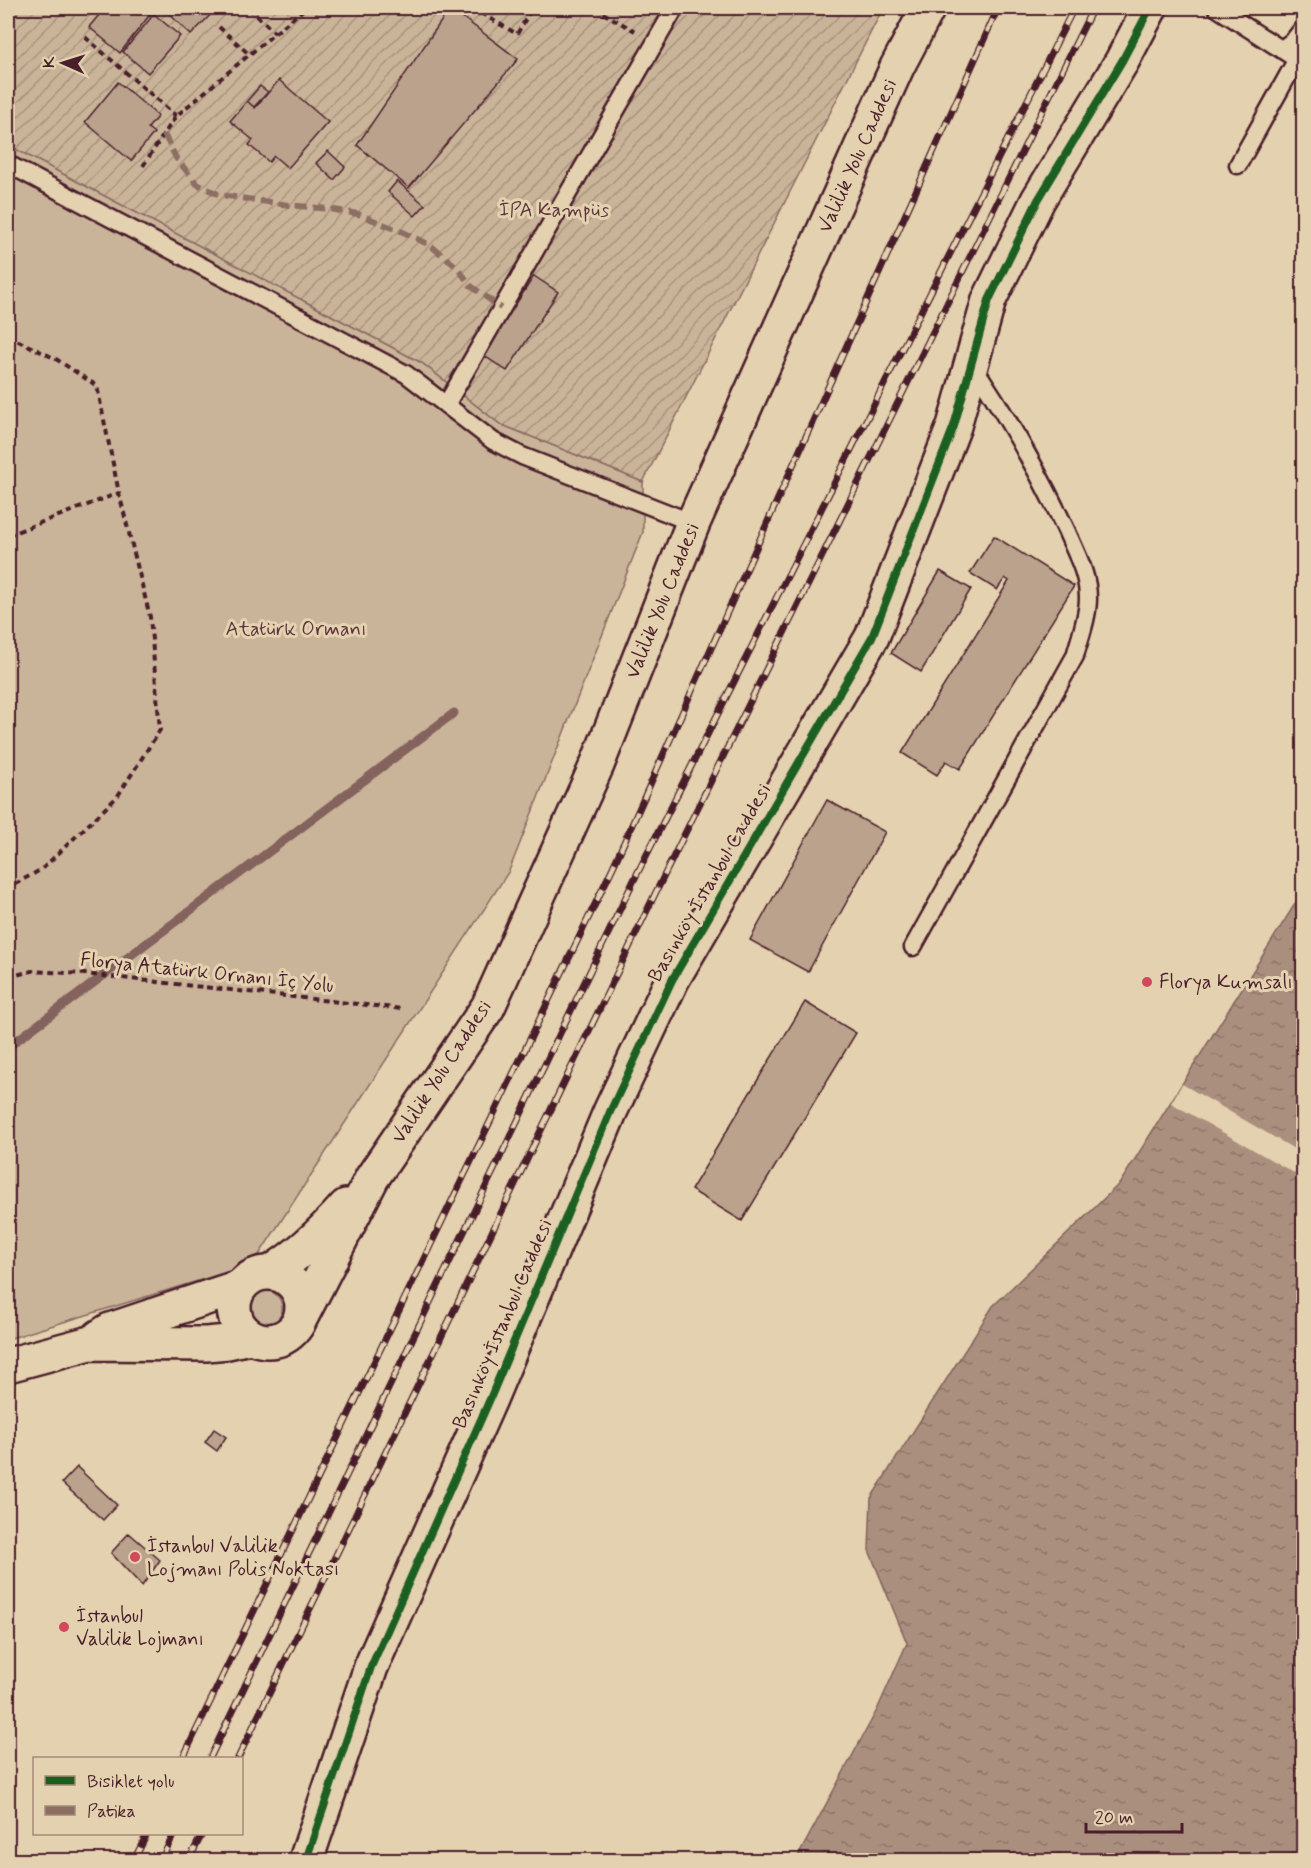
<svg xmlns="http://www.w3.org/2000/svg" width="1311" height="1868" viewBox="0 0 1311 1868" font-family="Mynerve,sans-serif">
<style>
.green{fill:#cab499;stroke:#8a6a62;stroke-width:1.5}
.garden{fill:url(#garden-furrows);stroke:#8a6a62;stroke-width:1.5}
.water{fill:url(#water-ripples);stroke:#84625d;stroke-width:1.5}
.pier{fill:#e3d1af}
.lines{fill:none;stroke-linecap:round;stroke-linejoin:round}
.stream{stroke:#84625d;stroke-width:9}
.building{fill:#bba28d;stroke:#4a1f2b;stroke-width:1.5}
.lane-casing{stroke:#4a1f2b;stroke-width:21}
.secondary-casing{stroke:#4a1f2b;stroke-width:38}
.path{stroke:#4a1f2b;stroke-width:4;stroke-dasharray:6 4.5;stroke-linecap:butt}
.lane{stroke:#e3d1af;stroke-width:16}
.secondary{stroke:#e3d1af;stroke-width:33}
.rail-casing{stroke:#4a1f2b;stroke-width:7}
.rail{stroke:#e3d1af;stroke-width:4.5;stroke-dasharray:14;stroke-linecap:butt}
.quiet{stroke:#8d6e63;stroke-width:6;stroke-dasharray:12 6;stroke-linecap:butt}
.cycleway-casing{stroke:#e3d1af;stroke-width:11}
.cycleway{stroke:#1b5e20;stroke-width:8}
.poi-dot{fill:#d1495b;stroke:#e3d1af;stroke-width:2}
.labels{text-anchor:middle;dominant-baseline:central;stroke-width:6;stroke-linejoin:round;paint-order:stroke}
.street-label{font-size:20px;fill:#4a1f2b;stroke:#e3d1af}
.park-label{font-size:20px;fill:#5d353c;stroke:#e3d1af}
.poi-label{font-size:20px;fill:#4a1f2b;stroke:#e3d1af;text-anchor:start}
</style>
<defs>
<pattern id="garden-furrows" width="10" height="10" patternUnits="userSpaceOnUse" patternTransform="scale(1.5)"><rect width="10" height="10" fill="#cab499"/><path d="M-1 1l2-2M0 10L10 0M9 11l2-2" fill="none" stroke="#a6927d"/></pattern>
<pattern id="water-ripples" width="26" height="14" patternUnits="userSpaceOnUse" patternTransform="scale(1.5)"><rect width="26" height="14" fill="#ab8f7e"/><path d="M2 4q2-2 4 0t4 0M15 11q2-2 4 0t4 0" fill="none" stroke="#8d7467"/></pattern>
</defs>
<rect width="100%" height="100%" fill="#e3d1af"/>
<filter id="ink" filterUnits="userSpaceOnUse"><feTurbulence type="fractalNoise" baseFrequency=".0167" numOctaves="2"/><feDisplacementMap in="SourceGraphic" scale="12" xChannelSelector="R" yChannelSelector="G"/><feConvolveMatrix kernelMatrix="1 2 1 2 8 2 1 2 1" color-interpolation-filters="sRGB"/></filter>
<g filter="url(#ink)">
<!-- green -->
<path class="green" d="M8,145l414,218 78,61 143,58v50l-134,339 -256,393 -245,75z
M246 1308a18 18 0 1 1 36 0a18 18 0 1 1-36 0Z"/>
<!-- garden -->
<path class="garden" d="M8,8h875l-240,474 -143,-58 -78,-61 -414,-218z"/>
<!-- water -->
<path class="water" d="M1303,891v969h-507l81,-150 30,-67 -38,-93 2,-52 122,-192 127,-123z"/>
<!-- pier -->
<path class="pier" d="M1182,1084l121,70v24l-132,-75z"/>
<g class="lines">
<!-- stream -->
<path class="stream" d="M8,1047l446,-334"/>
</g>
<!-- building -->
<path class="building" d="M101,8h46l5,4 -32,41 -31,-26 10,-12 -2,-3z
M163,8h54l-26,27z
M450,8l68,51 -109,129 -52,-43z
M154,14l26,22 -32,37 -25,-21z
M279,80l49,42 -40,46 -14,-12 -5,6 -20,-17 4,-5 -23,-19 17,-20 8,7z
M118,82l40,34 -10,12 6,5 -23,28 -46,-39z
M260,86l8,6 -14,15 -7,-6z
M328,151l17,16 -11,13 -18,-17z
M397,181l28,24 -10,11 -27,-24z
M534,276l24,16 -51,79 -24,-16z
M994,536l80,50 -114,183 -14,-8 -9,14 -35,-22 107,-172 -4,-3 -8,12 -27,-17z
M940,571l31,18 -50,83 -30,-19z
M827,800l58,32 -77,140 -58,-32z
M805,1002l51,31 -114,188 -51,-31z
M214,1429l12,8 -9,14 -12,-9z
M77,1467l40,38 -14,15 -41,-37z
M129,1533l31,27 -18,26 -31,-33z"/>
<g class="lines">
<!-- lane casing -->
<g class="lane-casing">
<path id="lane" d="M1217,8l87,56
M1282,49l12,-9 10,-13
M8,164l398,210 87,67 29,15 171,67
M1238,165l59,-106
M446,405l229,-397
M913,947l162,-291c5,-19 13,-39 13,-58 0,-24 -12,-45 -21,-66 -27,-58 -59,-114 -95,-168"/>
</g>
<!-- secondary casing -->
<g class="secondary-casing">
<path id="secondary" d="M234 1307a34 34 0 1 1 68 0a34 34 0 1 1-68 0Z
M270,1273c29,-18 53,-41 76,-67
M300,1319l72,-141 116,-171 109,-242 96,-242 204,-456 31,-59
M99,1337l11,-7 129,-43
M8,1365l82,-22 116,1 22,-2 22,-5
M306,1860l65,-193 119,-268 120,-287 62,-132 200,-343 82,-211 35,-126 49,-100 84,-139 28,-53"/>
</g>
<!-- path -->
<path class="path" d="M249,8l26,25
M421,8l4,2 3,-2
M472,8l45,26 15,-26
M594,8l41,23
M219,27l31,28
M85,37l91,79
M143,166l33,-50 129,-108
M8,336l48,23 41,27 22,107 31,124 10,113 -43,67 -75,72 -34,19
M8,535l111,-42
M8,977l24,-6 53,3 318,35"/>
<!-- lane -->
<use href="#lane" class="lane"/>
<!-- secondary -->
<use href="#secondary" class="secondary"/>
<!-- rail casing -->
<g class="rail-casing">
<path id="rail" d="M183,1758l430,-891 385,-859
M210,1758l424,-878 440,-872
M238,1758l418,-866 437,-884
M134,1860l13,-26
M161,1860l13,-26
M189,1860l13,-26"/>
</g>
<!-- rail -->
<use href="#rail" class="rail"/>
<!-- quiet -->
<path class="quiet" d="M164,134l12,24 21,26 23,11 69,10 40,4 29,5 45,18 27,13 27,22 14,19 30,22"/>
<!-- cycleway casing -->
<g class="cycleway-casing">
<path id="cycleway" d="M306,1860l65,-193 119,-268 120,-287 62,-132 200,-343 82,-211 35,-126 49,-100 84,-139 28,-53"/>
</g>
<!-- cycleway -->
<use href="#cycleway" class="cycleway"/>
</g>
</g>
<!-- markers -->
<g class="poi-dot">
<circle cx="1147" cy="982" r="6"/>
<circle cx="135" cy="1557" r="6"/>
<circle cx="64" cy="1627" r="6"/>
</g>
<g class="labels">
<!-- street labels -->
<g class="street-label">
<text transform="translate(858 156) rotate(-66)">Valilik Yolu Caddesi</text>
<text transform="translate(663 601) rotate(-68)">Valilik Yolu Caddesi</text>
<text transform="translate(710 883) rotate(-60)">Basınköy İstanbul Caddesi</text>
<text transform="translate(207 973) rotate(6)">Florya Atatürk Ornanı İç Yolu</text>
<text transform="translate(442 1072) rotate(-57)">Valilik Yolu Caddesi</text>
<text transform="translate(503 1324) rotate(-67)">Basınköy İstanbul Caddesi</text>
</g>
<!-- park labels -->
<g class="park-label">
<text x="554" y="210">İPA Kampüs</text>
<text x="296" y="629">Atatürk Ormanı</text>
</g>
<!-- poi labels -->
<g class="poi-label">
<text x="1159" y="982">Florya Kumsalı</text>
<text x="147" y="1546">İstanbul Valilik<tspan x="147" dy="23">Lojmanı Polis Noktası</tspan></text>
<text x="76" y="1616">İstanbul<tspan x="76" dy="23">Valilik Lojmanı</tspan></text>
</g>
</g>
<!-- margin -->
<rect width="1311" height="1868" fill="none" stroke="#e3d1af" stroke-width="30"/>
<rect x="15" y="15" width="1281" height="1838" fill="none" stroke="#4a1f2b" stroke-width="2" filter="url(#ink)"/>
<!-- legend -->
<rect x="33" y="1757" width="210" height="78" fill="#e3d1af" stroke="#a68a7a" stroke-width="1.5"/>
<rect x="45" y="1776" width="30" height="9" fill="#1b5e20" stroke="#a68a7a" stroke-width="1.5"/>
<text x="87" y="1787" font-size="18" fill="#4a1f2b">Bisiklet yolu</text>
<rect x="45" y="1806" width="30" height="9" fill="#8d6e63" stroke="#a68a7a" stroke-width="1.5"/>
<text x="87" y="1817" font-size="18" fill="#4a1f2b">Patika</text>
<!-- north arrow -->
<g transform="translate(63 63) rotate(273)" stroke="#e3d1af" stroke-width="4.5" paint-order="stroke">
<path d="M0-4.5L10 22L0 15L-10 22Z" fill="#4a1f2b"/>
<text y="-9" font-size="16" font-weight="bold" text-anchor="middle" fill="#4a1f2b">K</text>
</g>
<!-- scale -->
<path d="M1086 1823v9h96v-9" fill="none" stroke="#4a1f2b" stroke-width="3"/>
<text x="1095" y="1823" font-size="18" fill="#4a1f2b" stroke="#e3d1af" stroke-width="4.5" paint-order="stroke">20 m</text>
</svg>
